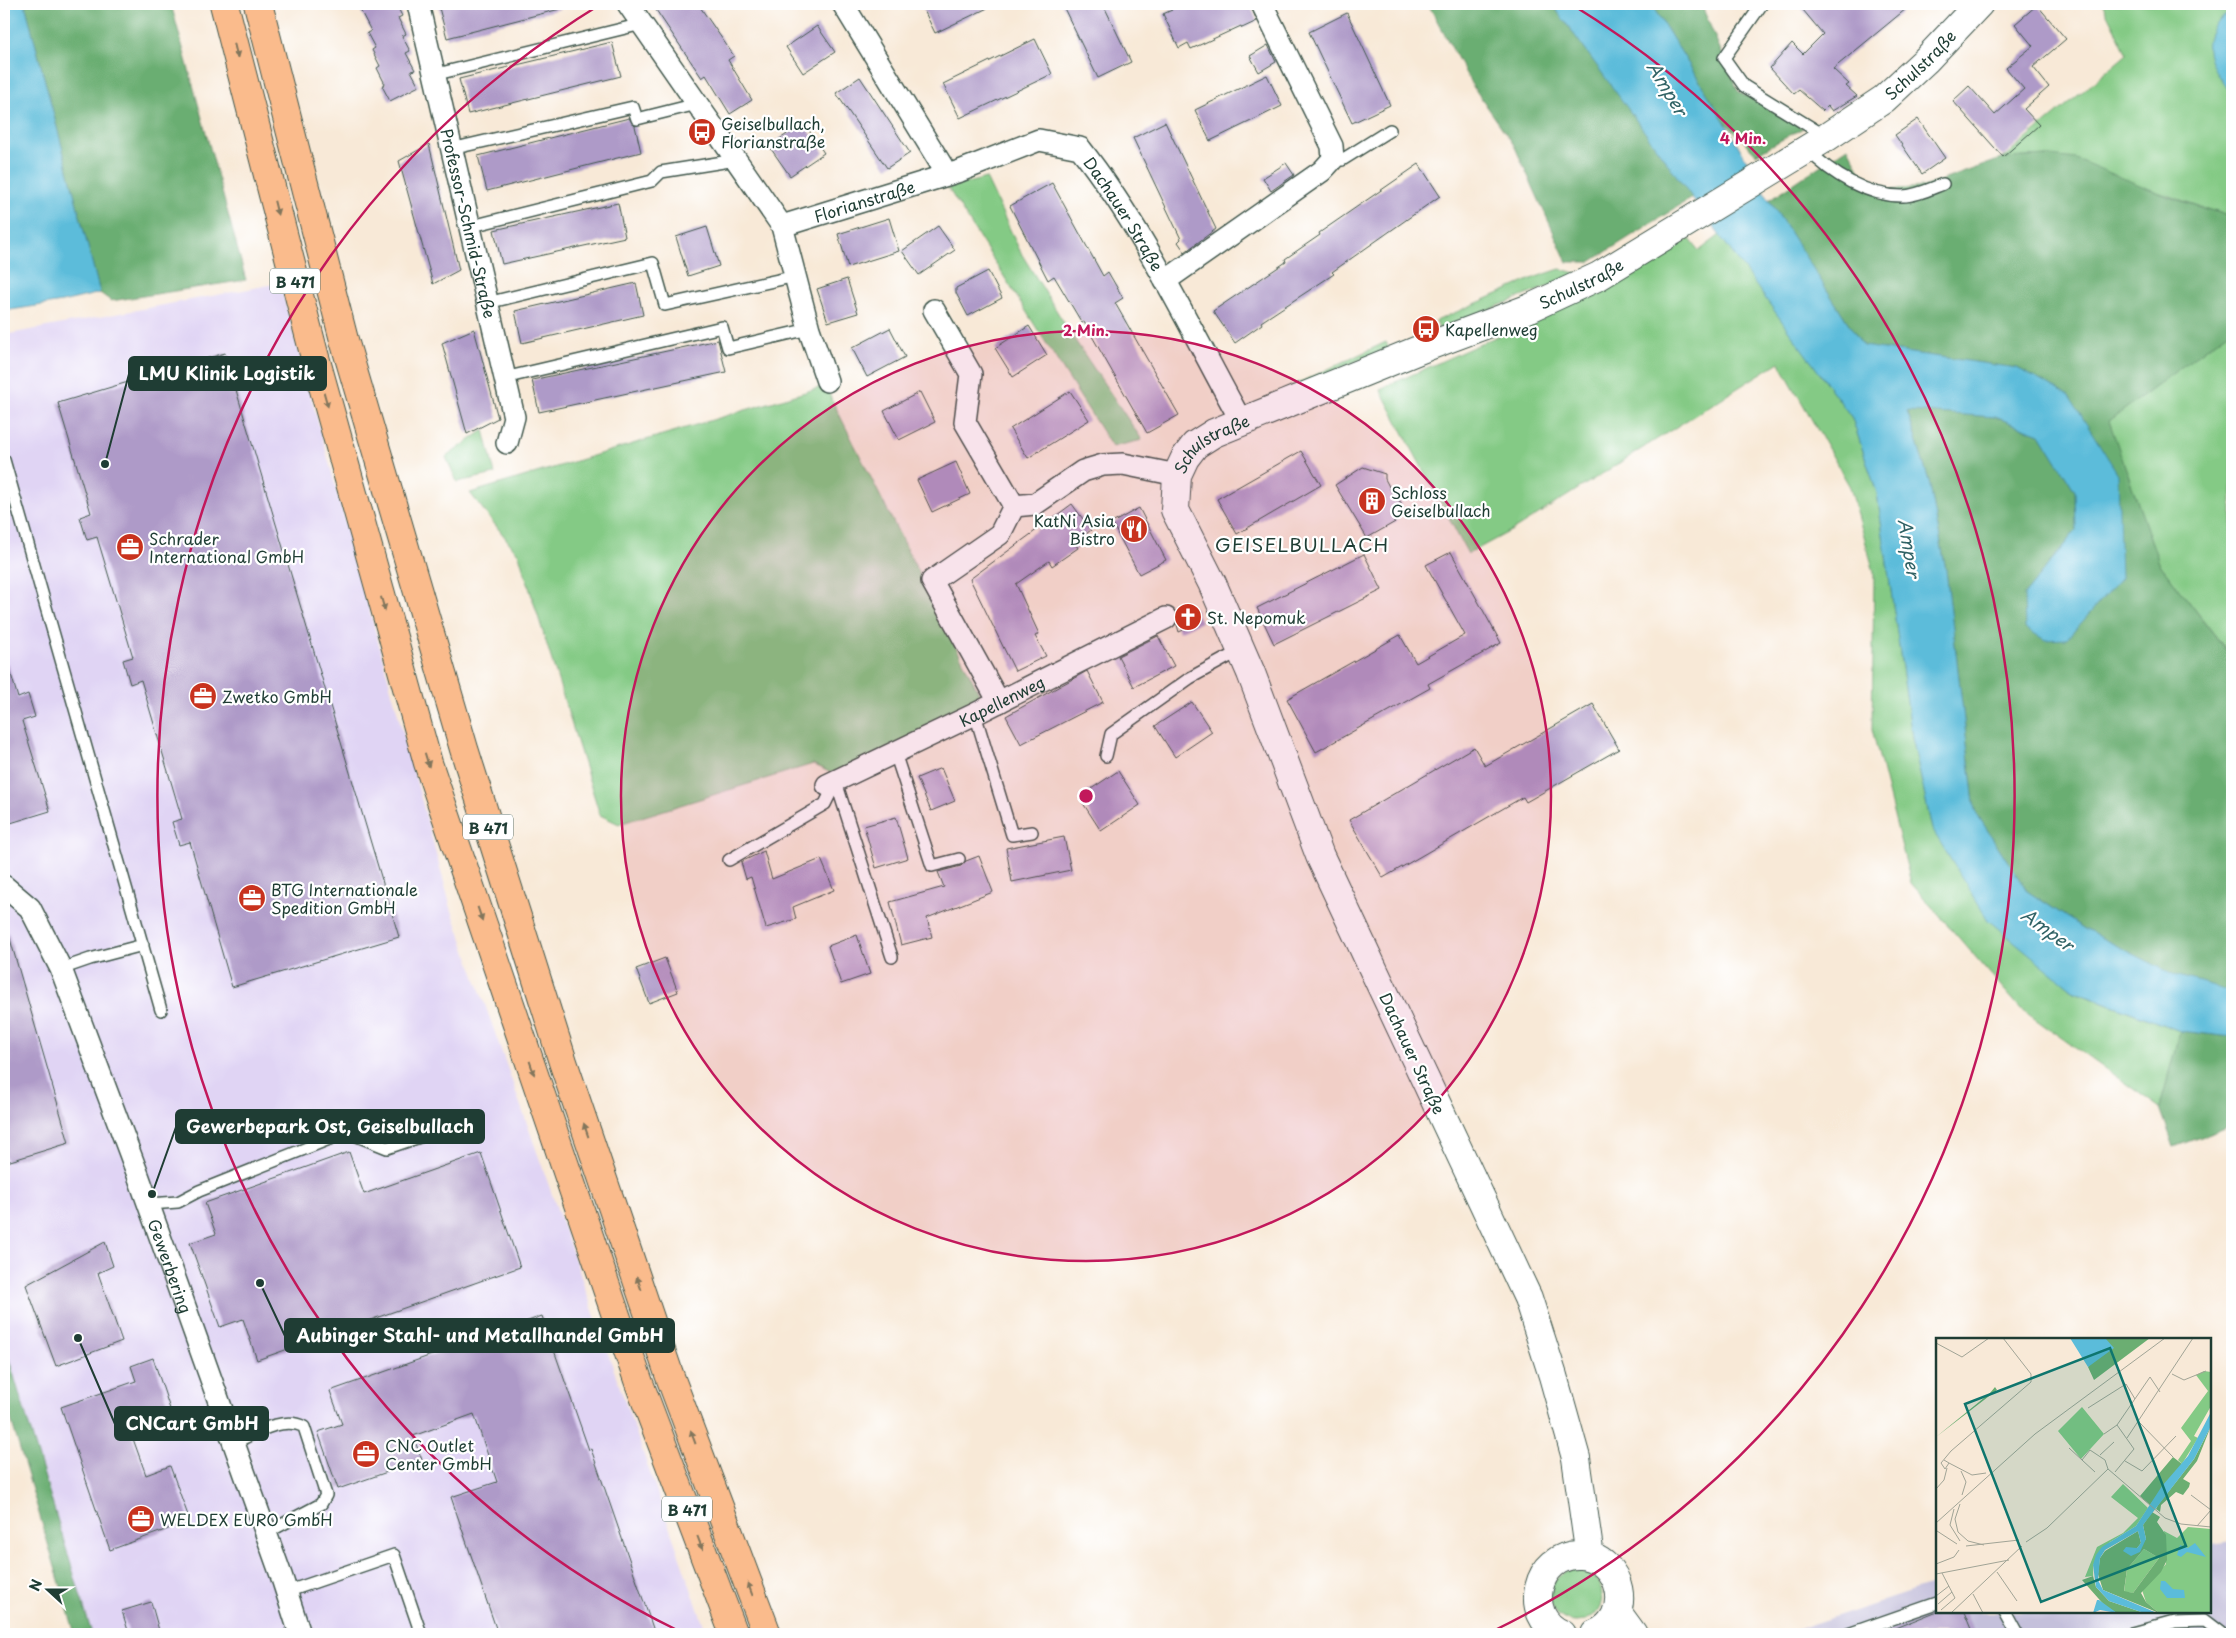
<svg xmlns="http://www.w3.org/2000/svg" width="2236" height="1638" viewBox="0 0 2236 1638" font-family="'Playpen Sans',sans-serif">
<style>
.built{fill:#e0d4f4}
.industrial{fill:#c4c0db}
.green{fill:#84ca85;stroke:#52845c}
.forest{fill:#6bae72;stroke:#457653}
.water{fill:#5bbcda;stroke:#3d7c87}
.building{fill:#ae9ac8}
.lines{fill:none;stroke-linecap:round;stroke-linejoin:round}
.service-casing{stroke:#40574c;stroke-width:14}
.minor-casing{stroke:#40574c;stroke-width:24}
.tertiary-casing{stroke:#40574c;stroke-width:30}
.trunk-casing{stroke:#40574c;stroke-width:30}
.service{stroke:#fff;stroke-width:11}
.minor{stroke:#fff;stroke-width:21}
.tertiary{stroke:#fff;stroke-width:28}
.trunk{stroke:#fabb8c;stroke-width:28}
.oneway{fill:#82765c}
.ring{fill:none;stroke:#c2185b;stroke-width:2.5}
.labels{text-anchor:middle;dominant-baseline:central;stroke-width:4.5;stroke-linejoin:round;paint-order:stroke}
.shield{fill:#fff;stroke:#627771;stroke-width:1}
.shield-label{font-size:15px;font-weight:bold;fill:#1f3d34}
.street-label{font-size:16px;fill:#1f3d34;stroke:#fff}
.poi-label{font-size:16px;fill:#1f3d34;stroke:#fff;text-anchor:start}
.water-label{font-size:18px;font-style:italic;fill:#316366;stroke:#fff}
.quarter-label{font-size:19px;letter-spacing:1px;fill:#1f3d34;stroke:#fff}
.inset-road{fill:none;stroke:#a1a496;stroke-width:1}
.view{fill:#0f766e;fill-opacity:0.15;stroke:#0f766e;stroke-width:2.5}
.inset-edge{fill:none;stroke:#1f3d34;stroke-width:2.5}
.centre{fill:#c2185b;stroke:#fff;stroke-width:2.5}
.ring-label{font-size:15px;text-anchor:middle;font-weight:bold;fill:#c2185b;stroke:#fff;stroke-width:4.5;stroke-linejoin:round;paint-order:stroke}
.leader{fill:none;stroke:#1f3d34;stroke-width:2}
.callout-dot{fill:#1f3d34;stroke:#fff;stroke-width:2}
.callout{fill:#1f3d34;stroke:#1f3d34;stroke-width:2}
.callout-label{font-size:18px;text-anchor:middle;font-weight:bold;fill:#fff}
</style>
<rect width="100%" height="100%" fill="#fff"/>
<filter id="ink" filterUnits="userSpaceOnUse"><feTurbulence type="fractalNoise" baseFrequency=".02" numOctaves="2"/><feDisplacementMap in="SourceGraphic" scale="10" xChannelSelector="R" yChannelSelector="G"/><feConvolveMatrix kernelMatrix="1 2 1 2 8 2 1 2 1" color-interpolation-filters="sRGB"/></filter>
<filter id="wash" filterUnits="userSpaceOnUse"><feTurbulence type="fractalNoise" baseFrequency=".0096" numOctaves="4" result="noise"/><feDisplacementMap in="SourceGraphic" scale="20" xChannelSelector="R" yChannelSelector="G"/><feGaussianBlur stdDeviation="1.12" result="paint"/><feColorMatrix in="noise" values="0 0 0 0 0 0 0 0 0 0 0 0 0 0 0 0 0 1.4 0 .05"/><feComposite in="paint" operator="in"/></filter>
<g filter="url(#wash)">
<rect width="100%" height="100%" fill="#f8e9d7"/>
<!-- built -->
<path class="built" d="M280,283l171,625 256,726h-615l-88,-291v-1008z"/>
<!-- industrial -->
<path class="industrial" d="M2232,1541v93h-449l154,-51v29h273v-68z"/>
<!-- green -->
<path class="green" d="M2102,4h130v213l-182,-61 -46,2 123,-104z
M986,178l35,75 53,86 68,101 -30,7 -164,-259z
M1720,235l132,183 25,75 35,244 20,92 140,161 108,41 -20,77 -139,-99 -110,-126 -39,-154 2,-157 -24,-85 -71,-125 -261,165 -50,27 -88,-165 213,-96 97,-54 9,12z
M1560,269l20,5 -141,55 -3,-8 100,-44z
M2232,329v328l-73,-94 -50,-142z
M1386,342l3,6 -125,51z
M825,386l158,315 -148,74 -22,-11 -194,60 -19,-9 -81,-260 -49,-62z
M484,430l11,44 -38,8 -11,-25z
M1550 1596a26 26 0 1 1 52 0a26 26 0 1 1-52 0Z"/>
<!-- forest -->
<path class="forest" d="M25,4h146l75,276 -135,21 -11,-8z
M1428,4h124l141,193 -103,65h-23l-53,-117 -42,-60z
M1651,4h50l37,87 65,37 -47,26 -31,-32z
M1848,147l18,36 24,7 33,-3 81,-29 46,-2 26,3 93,38 63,20v112l-123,92 50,142 73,95v333l-57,-15 -89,-46 -59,-39 -52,-80 -29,-241 -17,-89 -22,-71 88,7 45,17 35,57 1,39 -52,65 97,-17 -52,-182 -52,-28 -154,-22 -94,-146z
M2180,1031l52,6v88l-58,22 -14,-39z
M4,1343l88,291h-17l-71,-238z"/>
<!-- water -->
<path class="water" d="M4,4h21l75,289 -38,9 -58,9z
M1552,4h99l74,118 44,78 94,146 154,22 52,28 49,78 3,104 -54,61 -22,1 -20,-12 -1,-33 52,-65 -1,-39 -35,-57 -45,-17 -88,-6 22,70 17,89 29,241 52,80 59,39 89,45 57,16v46l-52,-6 -107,-41 -85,-70 -56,-91 -20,-92 -35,-244 -25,-75z
M2232,10v86c-14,-20 -35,-46 -18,-70 5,-6 12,-11 18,-16z"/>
<g id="blocks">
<!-- building -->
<path class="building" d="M357,4h39l6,12 -4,2 8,16 -4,2 8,15 -4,2 9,17 -4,1 8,15 -29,15 -8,-15 3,-2 -8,-16 3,-2 -8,-16 3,-2 -8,-15 4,-2z
M438,4h121l1,5 -113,29z
M652,4h46l36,52 -6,4 24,40 -22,14 -24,-39 -4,3z
M921,4h75l-61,29z
M1062,4h41l28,58 -33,16z
M1169,4h81l7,17 -15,7 -1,-2 -50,23 -3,-6 -9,5 -16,-34 9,-4z
M1798,4h114l-79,65 16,15 -3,2 11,10 -25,15 -4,-5 -5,5 -24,-21 -5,4 -24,-26 22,-25 11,11 20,-20z
M2037,5l29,34 -33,28 16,20 -25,22 15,16 -36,32 -50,-56 16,-15 26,29 29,-26 -18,-21 27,-22 -18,-22z
M1347,13l43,92 -38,18 -43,-91z
M817,26l18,26 -32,21 -17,-26z
M1035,39l17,35 -92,44 -17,-34z
M612,42l9,34 -153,38 -9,-35z
M1268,45l8,17 -17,10 -9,-16z
M1267,75l15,31 -72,35 -15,-31z
M860,77l50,76 -23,15 -51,-75z
M629,118l6,8 6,26 -154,39 -9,-35z
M1918,119l27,39 -23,16 -27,-39z
M1165,122l51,107 -31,23 -7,-10 3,-3 -48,-101z
M804,123l20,30 -34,23 -21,-30z
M429,144l30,126 -26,14 -34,-123z
M1286,163l8,12 -23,16 -8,-13z
M1419,164l21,32 -108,76 2,2 -73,48 1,2 -27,19 -22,-32 73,-49 -1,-3 35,-24 -1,-2z
M1052,183l51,93 5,-4 15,26 -8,5 64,112 -32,18 -63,-111 -2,1 -28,-47 -6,4 -38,-74z
M618,203l7,34 -123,27 -8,-34z
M889,218l10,33 -51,16 -10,-33z
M938,226l17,24 -36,25 -17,-24z
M707,227l12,39 -31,10 -12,-39z
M988,271l14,27 -34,18 -12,-23v-5z
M847,279l11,34 -30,9 -11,-33z
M636,283l7,32 -121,28 -7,-32z
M1029,326l18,29 -34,22 -18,-29z
M890,328l15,29 -38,20 -15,-29z
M474,329l24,89 -31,16 -25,-91z
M718,340l8,32 -187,40 -7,-32z
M225,353l174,584 -167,50 -42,-145 -11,3 -7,-23 10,-3 -41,-139 -11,4 -7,-24 10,-3 -36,-120 -10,3 -7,-23 11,-4 -33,-110z
M1070,391l19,29 -61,38 -18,-29z
M920,392l15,30 -36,18 -15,-29z
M1301,451l20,34 -84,49 -20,-35z
M956,462l14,32 -38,18 -15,-32z
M1363,467l22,7v5l11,21 5,2 -4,19 -30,17 -32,-53z
M1072,504l19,26 -16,13 3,5 -26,18 -3,-5 -33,23 23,50 -4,2 11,20 -31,15 -45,-92z
M1139,508l27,52 -27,14 -27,-51z
M1451,552l50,91 -73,41 2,4 -114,64 -29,-53 113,-64 16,28 49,-28 -39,-70z
M1364,554l18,36 -108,54 -17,-36z
M1194,607l7,15 -22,10 -2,-7 1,-10z
M1158,636l16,30 -40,21 -16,-31z
M4,664h4l10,34 10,-4 7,23 -13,4 28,90 -46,14z
M1087,671l16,31 -82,42 -15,-28z
M1192,702l20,30 -37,25 -20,-31z
M1593,704l26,45 -93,53 -3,-5 -140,81 -34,-58 125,-73 11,19z
M941,768l14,33 -24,10 -14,-33z
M1118,771l22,34 -39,26 -22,-34z
M896,817l12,41 -32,10 -12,-42z
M1064,837l7,33 -59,12 -6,-34z
M764,851l8,28 49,-20 13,31 -41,17 3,12 -30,9 -15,-51 -5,2 -5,-17z
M979,856l14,36 -66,26 5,19 -31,8 -11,-43 54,-15 -6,-15 23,-6 5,-5z
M8,932l61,211 -62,19 -3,-10v-219z
M857,935l13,39 -29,10 -13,-38z
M665,958l13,34 -29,11 -13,-34z
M349,1152l15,42 117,-41 39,114 -263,93 -14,-41 -23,8 -30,-84 26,-9 -11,-31z
M105,1242l8,24 -15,7 24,68 -66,25 -30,-81z
M542,1316l47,134 2,-1 64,185h-157l-47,-137 46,-15 -23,-68 -61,22 9,24 -84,29 -20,-57 24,-8 -12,-33z
M153,1358l21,63 -42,15 14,39 24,-9 20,55 -80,29 -49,-143 75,-26 -5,-15z
M151,1602l9,32h-31l-7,-23z
M1935,1612h30l9,22h-94z"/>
</g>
</g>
<g filter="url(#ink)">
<use href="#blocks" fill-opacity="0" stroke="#40574c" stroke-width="1"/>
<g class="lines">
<!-- service casing -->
<g class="service-casing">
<path id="service" d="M1762,4l-38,54 20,28 81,50
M433,75l209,-51
M451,149l182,-42 4,12 60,-15
M1807,149c24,25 60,47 95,47 14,0 28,-7 41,-12
M1333,159l9,1 48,-30
M468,227l184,-46 9,-9 75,-12
M487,303l166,-40 12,42 131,-29
M504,378l218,-51 6,21 81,-19
M4,460l157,550
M975,714l37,121 20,-3
M895,753l37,113 27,-7
M1106,756l5,-22 79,-56 51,-28
M836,782l56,175
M729,860l96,-56 11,-22
M61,969l29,-10 53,-14
M149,1204l29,-2 21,-11 148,-59 40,16 62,-21
M234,1443c19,-9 50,-28 70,-16l22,68 -5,9 -55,29
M286,1592l108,-37 27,79
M2005,1612l12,22
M1848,1634l89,-31
M2130,1634l44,-12 29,-1 17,13"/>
</g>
<!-- minor casing -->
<g class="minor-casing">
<g id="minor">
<path id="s1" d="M418,4l96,413 -7,26"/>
<path d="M628,4l154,222 27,103 18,52"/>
<path d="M843,4l104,170"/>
<path id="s2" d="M782,226l178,-55 79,-31 41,8c62,79 106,172 154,260l6,14"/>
<path d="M1165,281l157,-110 11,-12 -1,-13 -70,-142"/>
<path d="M934,310l37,64 -6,48 49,84"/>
<path d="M999,702l-67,-121 68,-47 14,-28 21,-2 48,-33 20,-6 20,-1 54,11"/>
<path id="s3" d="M827,785l148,-71 191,-96"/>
<path id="s4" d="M4,886l26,22 31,61 77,206 143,400 19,59"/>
</g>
</g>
<!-- tertiary casing -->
<g class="tertiary-casing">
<g id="tertiary">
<path id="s5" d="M1590,1557l-14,-99 -23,-82 -25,-78 -208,-442 -69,-183 -39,-90 -37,-73 2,-35 8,-17 10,-13 19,-12 212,-86 104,-39 69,-32 228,-139 57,-38 43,-40 52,-55"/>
<path d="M1617,1612l16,22"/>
<path d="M1562,1634c-41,-17 -26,-81 18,-79 42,2 55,63 15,79"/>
</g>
</g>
<!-- trunk casing -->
<g class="trunk-casing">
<path id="trunk" d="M224,4l89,346 115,413 211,620 95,251
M258,4l86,336 120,409 99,313 106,312 98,260"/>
</g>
<!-- service -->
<use href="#service" class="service"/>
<!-- minor -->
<use href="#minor" class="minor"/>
<!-- tertiary -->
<use href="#tertiary" class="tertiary"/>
<!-- trunk -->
<use href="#trunk" class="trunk"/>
</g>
<!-- one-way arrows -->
<defs><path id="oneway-solid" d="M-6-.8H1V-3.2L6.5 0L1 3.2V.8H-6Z" transform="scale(1.25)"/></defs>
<g class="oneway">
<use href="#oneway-solid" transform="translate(236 51) rotate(76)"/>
<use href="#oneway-solid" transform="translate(276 208) rotate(76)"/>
<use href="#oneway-solid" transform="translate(326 400) rotate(74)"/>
<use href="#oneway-solid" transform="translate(383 604) rotate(74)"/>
<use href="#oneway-solid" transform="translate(427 760) rotate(73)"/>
<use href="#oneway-solid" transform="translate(480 914) rotate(71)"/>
<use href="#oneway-solid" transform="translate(532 1068) rotate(71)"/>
<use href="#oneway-solid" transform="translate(586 1130) rotate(-109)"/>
<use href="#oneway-solid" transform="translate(639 1283) rotate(-109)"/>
<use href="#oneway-solid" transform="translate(693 1437) rotate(-110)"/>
<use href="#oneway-solid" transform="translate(700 1543) rotate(69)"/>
<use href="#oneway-solid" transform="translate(750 1589) rotate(-111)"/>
</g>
</g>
<!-- distance rings -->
<circle cx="1086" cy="796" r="465" fill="#c2185b" fill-opacity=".12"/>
<g class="ring">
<circle cx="1086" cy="796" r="465"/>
<path d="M679 1631A929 929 0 0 1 601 4M1571 4A929 929 0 0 1 1493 1631"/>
</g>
<!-- icons -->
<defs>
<g id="bus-disc" transform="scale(1.4375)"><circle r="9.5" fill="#c8321e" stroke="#fff"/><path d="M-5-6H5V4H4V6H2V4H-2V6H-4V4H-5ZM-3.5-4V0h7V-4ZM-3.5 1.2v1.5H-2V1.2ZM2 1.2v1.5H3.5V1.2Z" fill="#fff"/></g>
<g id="building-disc" transform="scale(1.4375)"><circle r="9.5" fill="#c8321e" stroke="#fff"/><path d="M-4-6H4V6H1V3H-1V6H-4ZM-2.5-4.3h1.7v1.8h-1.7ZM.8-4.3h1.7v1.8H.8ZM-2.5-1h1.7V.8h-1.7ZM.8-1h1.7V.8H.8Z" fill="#fff"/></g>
<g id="restaurant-disc" transform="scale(1.4375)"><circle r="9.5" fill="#c8321e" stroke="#fff"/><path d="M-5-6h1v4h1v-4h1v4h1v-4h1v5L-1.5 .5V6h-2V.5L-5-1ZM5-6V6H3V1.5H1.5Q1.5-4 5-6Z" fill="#fff"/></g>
<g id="office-disc" transform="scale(1.4375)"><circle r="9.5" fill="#c8321e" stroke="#fff"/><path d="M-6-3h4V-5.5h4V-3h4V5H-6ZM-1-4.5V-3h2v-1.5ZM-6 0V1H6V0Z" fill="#fff"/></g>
<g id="church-disc" transform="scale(1.4375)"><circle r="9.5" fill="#c8321e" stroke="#fff"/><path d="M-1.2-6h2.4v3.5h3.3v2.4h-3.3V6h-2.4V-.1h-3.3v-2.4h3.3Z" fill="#fff"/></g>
</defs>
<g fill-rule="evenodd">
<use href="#bus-disc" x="702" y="132"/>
<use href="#bus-disc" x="1426" y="329"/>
<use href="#building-disc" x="1372" y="501"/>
<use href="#restaurant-disc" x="1134" y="529"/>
<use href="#office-disc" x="130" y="547"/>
<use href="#church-disc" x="1188" y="617"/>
<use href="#office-disc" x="203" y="696"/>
<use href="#office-disc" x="252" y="898"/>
<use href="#office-disc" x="366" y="1454"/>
<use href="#office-disc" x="141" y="1519"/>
</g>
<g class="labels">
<!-- shield labels -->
<g class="shield">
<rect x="270" y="268.5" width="50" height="25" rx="4"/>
<rect x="463" y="814.5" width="50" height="25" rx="4"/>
<rect x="662" y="1496.5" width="50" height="25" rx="4"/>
</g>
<g class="shield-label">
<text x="295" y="281">B 471</text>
<text x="488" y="827">B 471</text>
<text x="687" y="1509">B 471</text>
</g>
<!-- street labels -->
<g class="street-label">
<text stroke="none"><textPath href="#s5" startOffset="2025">Schulstraße</textPath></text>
<text stroke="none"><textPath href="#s2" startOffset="86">Florianstraße</textPath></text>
<text stroke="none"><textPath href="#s2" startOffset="392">Dachauer Straße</textPath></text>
<text stroke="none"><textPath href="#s1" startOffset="225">Professor-Schmid-Straße</textPath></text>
<text stroke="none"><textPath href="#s5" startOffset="1620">Schulstraße</textPath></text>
<text stroke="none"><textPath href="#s5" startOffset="1215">Schulstraße</textPath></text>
<text stroke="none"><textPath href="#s3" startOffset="194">Kapellenweg</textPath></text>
<text transform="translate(1413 1053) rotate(65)">Dachauer Straße</text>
<text stroke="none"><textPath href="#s4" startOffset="419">Gewerbering</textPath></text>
</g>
<!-- poi labels -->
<g class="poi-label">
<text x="721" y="123">Geiselbullach,<tspan x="721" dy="18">Florianstraße</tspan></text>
<text x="1445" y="329">Kapellenweg</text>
<text x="1391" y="492">Schloss<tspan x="1391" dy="18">Geiselbullach</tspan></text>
<text x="1115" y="520" text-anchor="end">KatNi Asia<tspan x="1115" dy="18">Bistro</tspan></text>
<text x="149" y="538">Schrader<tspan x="149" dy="18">International GmbH</tspan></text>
<text x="1207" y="617">St. Nepomuk</text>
<text x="222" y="696">Zwetko GmbH</text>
<text x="271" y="889">BTG Internationale<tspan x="271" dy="18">Spedition GmbH</tspan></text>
<text x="385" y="1445">CNC Outlet<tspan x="385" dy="18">Center GmbH</tspan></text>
<text x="160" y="1519">WELDEX EURO GmbH</text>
</g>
<!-- water labels -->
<g class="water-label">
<text transform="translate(1668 88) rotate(59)">Amper</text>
<text transform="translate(1910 548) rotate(81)">Amper</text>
<text transform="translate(2048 929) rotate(36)">Amper</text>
</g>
<!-- quarter labels -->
<g class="quarter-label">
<text x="1302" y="544">GEISELBULLACH</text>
</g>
</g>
<!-- overview -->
<g transform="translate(1936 1338)">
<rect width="275" height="275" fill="#f8e9d7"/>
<path d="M268,33l7,1v34l-17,30 4,2 -16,26 -4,-4 13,-19 -10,-13 27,-37 -12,-16zM146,69l22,27 -23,25 -23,-28zM187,146l25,24 -12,18 -26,16 -17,23v11l-8,1 12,-30 26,-14 15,-15 -27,-21zM252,189l23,2v84h-52l-13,-11 -4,-12 24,-26 -2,-33 13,7zM208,211l15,9 -26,35 -9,-1 3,-23z" fill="#84ca85"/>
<path d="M162,0h52l-56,42 -6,-13 18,-28zM59,49l2,3 -61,47 54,-44zM275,88l-14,35 -14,18 7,4 -1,4 -6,8 -7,-3 -15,13 -1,7 -4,-3 2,-4 36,-46zM237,119l9,7 -32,41 -10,-9zM216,174l8,5 -3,5 9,13 1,25 -6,12 -20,21 5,9 13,11 -56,-23 -5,-16 2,-16 5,-7 33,-20 3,12 -10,13 15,-17 -3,-14zM208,211l15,9 -26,35 -9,-2 3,-22zM157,238l3,11 13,14 35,12h-27l-11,-6 -24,-27z" fill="#6bae72" fill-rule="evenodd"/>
<path d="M134,0l36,1 8,9 -26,19zM275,74v14l-17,33 -51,66 3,14 -6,13 -9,4 -8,-5 3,-4 11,1 4,-5 -3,-12 -33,19 -5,8 -2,22 5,10 54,23h-13l-35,-12 -13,-14 -3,-22 3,-10 6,-8 34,-21 26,-40 26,-30zM259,205l11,14 -19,-5 -6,5 -4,-2 3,-10 8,3zM225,243h4l8,8 11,1 1,8h-18l-7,-9zM161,262h2l18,13 -17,-3 -7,3z" fill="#5bbcda"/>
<path class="inset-road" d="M0,5l26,14 27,-19M236,36l12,6 22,-9M152,70l38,-24 9,15M203,84l34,35M168,96l13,-9 33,-48 10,15M191,100l66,-100M133,110l26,24M164,117l14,-13M8,122l5,3 -4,6 -4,-6 10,-12 80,-69v-8l-28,-36M146,122l8,-10 15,10 3,9M189,123l17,10 34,-35M13,125l23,12 14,-2M25,133l5,11 -4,13M179,134l19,-23 -17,-24M0,151l8,-9 3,-12M255,157l20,15M24,166l-5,15 3,13 10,9 16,4M18,171l-4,16 10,16M0,185l99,-89 130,-96M261,188l14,-16M1,193l20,13M90,204l21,-14 61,-59 57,49 16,6 30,3M30,208l53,-6M0,226l18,-7 5,-7M61,234l20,29M0,236l73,-14M37,256l10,19M0,258l13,-10M2,266l14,-12M5,272l14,-12 -13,-25M15,275l71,-67"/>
<path class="view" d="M174,10l76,198 -145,56 -76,-198z"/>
<rect width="275" height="275" class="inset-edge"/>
</g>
<circle cx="1086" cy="796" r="8" class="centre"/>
<g class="ring-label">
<text x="1743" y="144">4 Min.</text>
<text x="1086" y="336">2 Min.</text>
</g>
<!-- callouts -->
<path class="leader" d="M105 464L129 374M152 1194L176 1127M260 1283L285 1336M78 1338L115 1424"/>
<g class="callout-dot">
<circle cx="105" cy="464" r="5"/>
<circle cx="152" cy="1194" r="5"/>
<circle cx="260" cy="1283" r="5"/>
<circle cx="78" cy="1338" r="5"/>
</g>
<g class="callout">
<rect x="129" y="357" width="197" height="33" rx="5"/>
<rect x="176" y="1110" width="308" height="33" rx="5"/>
<rect x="285" y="1319" width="389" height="33" rx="5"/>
<rect x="115" y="1407" width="153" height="33" rx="5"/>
</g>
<g class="callout-label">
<text x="227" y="380">LMU Klinik Logistik</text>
<text x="330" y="1133">Gewerbepark Ost, Geiselbullach</text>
<text x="480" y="1342">Aubinger Stahl- und Metallhandel GmbH</text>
<text x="192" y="1430">CNCart GmbH</text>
</g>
<!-- margin -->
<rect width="2236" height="1638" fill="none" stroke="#fff" stroke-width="20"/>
<!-- north arrow -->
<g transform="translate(48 1590) rotate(291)" stroke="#ffffff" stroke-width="4" paint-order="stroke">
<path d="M0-4L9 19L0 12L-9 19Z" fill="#1f3d34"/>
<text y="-8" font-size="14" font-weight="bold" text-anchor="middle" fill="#1f3d34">N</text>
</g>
</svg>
